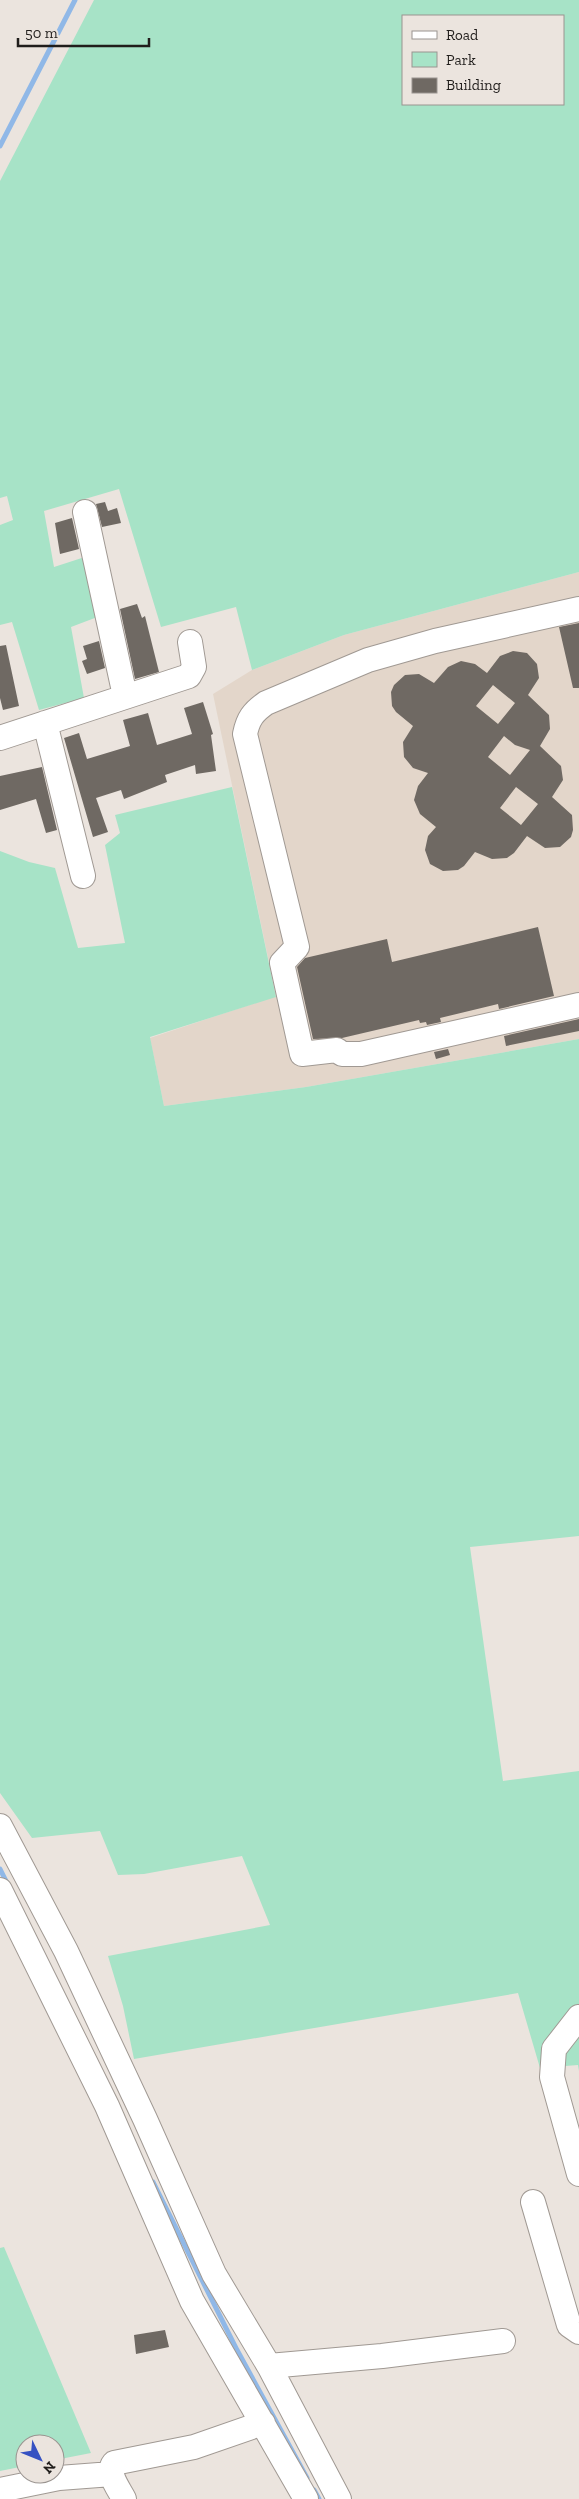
<svg xmlns="http://www.w3.org/2000/svg" width="579" height="2499" viewBox="0 0 579 2499" font-family="'Zilla Slab',serif">
<style>
.built{fill:#e3d6ca}
.green{fill:#a7e3c7;fill-rule:evenodd}
.lines{fill:none;stroke-linecap:round;stroke-linejoin:round}
.stream{stroke:#90b8e7;stroke-width:5}
.building{fill:#6f6963;fill-rule:evenodd}
.minor-casing{stroke:#a09993;stroke-width:26}
.minor{stroke:#fff;stroke-width:24}
</style>
<rect width="100%" height="100%" fill="#ebe4de"/>
<!-- built -->
<path class="built" d="M579,572v467l-273,48 -142,19 -14,-68 126,-42 -63,-302 39,-24 92,-35z"/>
<!-- green -->
<path class="green" d="M94,0h485v572l-235,63 -92,35 -16,-63 -75,20 -42,-138 -75,22 10,56 34,-11 12,60 -29,11 13,71 -45,12 -27,-88 -12,3v-100l13,-5 -6,-24 -7,2v-317zM403,16h160v88h-160z
M232,787l44,210 -126,40 14,69 142,-19 273,-48v497l-109,11 33,234 76,-10v300l-1,-6 -38,3 -22,-75 -384,66 -11,-53 -15,-50 162,-31 -28,-69 -98,18 -26,1 -18,-44 -68,7 -32,-45v-942l29,11 26,6 23,80 47,-5 -20,-98 15,-12 -5,-18z
M4,2247l87,206 -36,7v-16h-30v22l-25,5v-223z"/>
<g class="lines">
<!-- stream -->
<path class="stream" d="M0,146l75,-146
M0,1869l8,16
M153,2182l84,168 70,128
M314,2490l5,9"/>
</g>
<!-- building -->
<path class="building" d="M105,502l3,9 9,-3 4,15 -19,4 -6,-23z
M72,518l7,31 -19,5 -5,-31z
M137,604l5,14 3,-2 14,56 -24,7 -15,-70z
M579,623v65h-6l-14,-61z
M99,641l6,27 -18,6 -5,-13 5,-2 -4,-13z
M6,645l13,61 -16,4 -3,-12v-52z
M513,651l14,2 10,11 2,14 -11,17 21,20 1,14 -10,17 21,20 2,14 -11,17 20,18 1,15 -2,7 -11,10 -15,1 -18,-12 -13,17 -7,5 -15,1 -17,-7 -11,14 -6,4 -15,1 -13,-7 -5,-14 3,-14 8,-9 -16,-13 -6,-14 4,-14 10,-13 -15,-5 -9,-11 -1,-15 10,-16 -17,-14 -4,-6 -1,-14 3,-7 11,-10 14,-1 15,9 14,-16 13,-6 14,3 12,9 13,-17zM493,685l22,18 -17,21 -22,-18zM504,736l11,9 15,5 -20,25 -22,-18zM516,787l22,17 -17,21 -21,-17z
M203,702l10,32 -2,1 5,36 -20,3 -1,-9 -30,10 2,7 -43,17 -3,-9 -25,8 12,34 -15,5 -29,-99 15,-5 8,26 43,-13 -7,-26 25,-7 9,32 35,-11 -8,-26z
M42,767l15,63 -11,3 -10,-34 -36,11v-34z
M538,927l16,69 -55,13 -1,-5 -58,14 1,4 -14,3 -1,-3 -6,1 -1,-3 -77,18 -29,1 -16,-72 8,-9 82,-19 5,23z
M579,1019v12l-73,15 -2,-10z
M448,1049l2,6 -14,4 -2,-7z
M165,2330l4,17 -33,7 -2,-19z"/>
<g class="lines">
<!-- minor casing -->
<g class="minor-casing">
<path id="minor" d="M85,512l40,184
M579,609l-144,32 -67,19 -102,43c-13,9 -18,16 -21,31l52,213 -15,16 20,91 35,-4 5,4h19l218,-49
M45,723l38,153
M0,738l189,-62 5,-9 -4,-25
M0,1826l66,125 79,168 69,155 55,92 70,133
M0,1890l107,216 85,195 114,198
M579,2017l-25,32 -2,28 27,97
M533,2202l36,123 10,7
M269,2366l113,-10 121,-15
M0,2490l59,-12 53,-4
M124,2499c-5,-10 -18,-26 -10,-36l80,-16 69,-24"/>
</g>
<!-- minor -->
<use href="#minor" class="minor"/>
</g>
<!-- legend -->
<rect x="402" y="15" width="162" height="90" fill="#ebe4de" stroke="#9a9490"/>
<rect x="412" y="31" width="25" height="8" fill="#ffffff" stroke="#9a9490"/>
<text x="446" y="40" font-size="15" fill="#201d1b">Road</text>
<rect x="412" y="52" width="25" height="15" fill="#a7e3c7" stroke="#9a9490"/>
<text x="446" y="65" font-size="15" fill="#201d1b">Park</text>
<rect x="412" y="78" width="25" height="15" fill="#6f6963" stroke="#9a9490"/>
<text x="446" y="90" font-size="15" fill="#201d1b">Building</text>
<!-- north arrow -->
<g transform="translate(40 2459) rotate(133)"><circle r="24" fill="#ebe4de" stroke="#9a9490"/>
<path d="M0-4L9 19L0 12L-9 19Z" fill="#3551c2"/>
<text y="-8" font-size="14" font-weight="bold" text-anchor="middle" fill="#201d1b">N</text>
</g>
<!-- scale -->
<path d="M18 38v8h131v-8" fill="none" stroke="#201d1b" stroke-width="2.5"/>
<text x="25" y="38" font-size="15" fill="#201d1b" stroke="#ebe4de" stroke-width="4" paint-order="stroke">50 m</text>
</svg>
